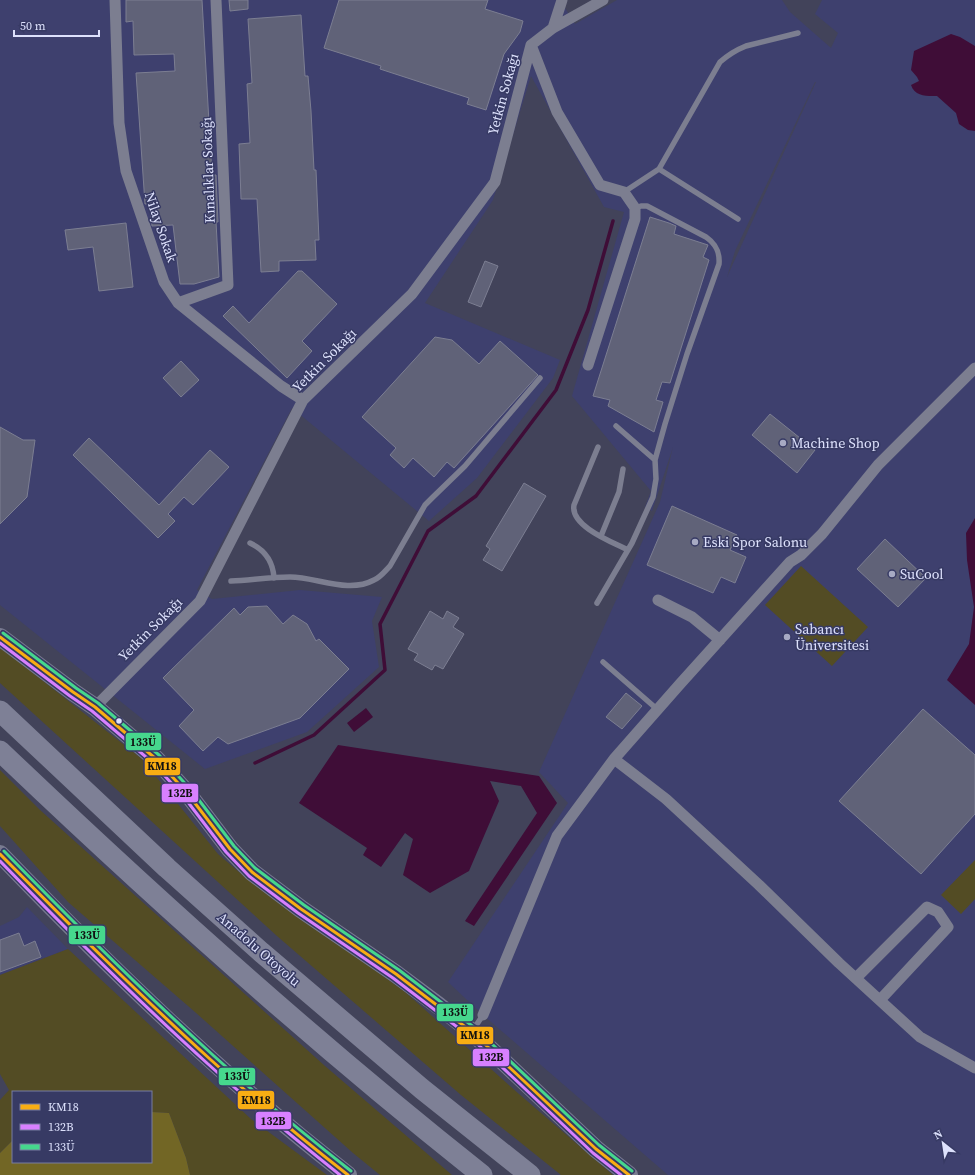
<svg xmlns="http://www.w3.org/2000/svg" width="975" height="1175" viewBox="0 0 975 1175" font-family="'Source Serif 4',serif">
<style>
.built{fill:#3e406e;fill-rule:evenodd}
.green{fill:#534c24}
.forest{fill:#726625}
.water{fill:#3f0d37}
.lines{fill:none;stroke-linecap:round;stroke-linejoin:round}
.stream{stroke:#3f0d37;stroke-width:3.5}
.building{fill:#606278;stroke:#7c7e92}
.service{stroke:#7c7e90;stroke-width:5.5}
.minor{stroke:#7c7e90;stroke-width:11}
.primary{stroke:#797b90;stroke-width:18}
.motorway{stroke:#7e8096;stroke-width:21}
.bus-1-casing{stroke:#373a64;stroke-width:6}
.bus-2-casing{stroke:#373a64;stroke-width:6}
.bus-3-casing{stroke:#373a64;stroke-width:6}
.bus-1{stroke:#f8ad13;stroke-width:3}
.bus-2{stroke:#d880ff;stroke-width:3}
.bus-3{stroke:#46d78d;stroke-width:3}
.poi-dot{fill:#a7aac3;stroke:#373a64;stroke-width:1.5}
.bus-dot{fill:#dde1fc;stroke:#373a64;stroke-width:1.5}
.labels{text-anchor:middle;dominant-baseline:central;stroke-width:3;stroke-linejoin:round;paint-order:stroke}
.street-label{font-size:14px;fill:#dde1fc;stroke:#373a64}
.poi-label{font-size:14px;fill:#dde1fc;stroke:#373a64;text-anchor:start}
.line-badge{stroke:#373a64;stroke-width:1.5}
.pale-badge-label{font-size:11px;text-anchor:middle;font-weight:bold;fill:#111}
</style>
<rect width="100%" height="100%" fill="#42435a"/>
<!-- built -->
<path class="built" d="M0,0h560l15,24 42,-24h165l8,12 41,36 7,-15 -23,-19 7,-14h153v1175h-307l-185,-160 -35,-33 120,-179 -29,-31 121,-270 13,-55 -21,64 -7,-4 6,-16 -79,-95 52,-184 -20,-5 -73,-131 -38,124 -68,103 135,57 -7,18 -76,100 -48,43 -137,-113 -95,182 15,9 88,-9 82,7 -10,24 7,46 -72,65 -102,37 -205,-164zM815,82h1l-89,195 8,-26z
M27,907l41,42 -68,26v-49l19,-9z"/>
<!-- green -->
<path class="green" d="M801,566l67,61 -36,39 -67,-61z
M0,647l142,112 76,95 28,24 158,113 115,103 94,81h-52l-100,-80 -184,-159 -277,-253z
M0,770l40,40 285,256 127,109h-72l-27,-22 -158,-141 -127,-110 -68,-76z
M975,860v39l-14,15 -20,-19z
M68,949l183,170 76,56h-137l-4,-17 -17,-45 -18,-1v-20h-138v48l-13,13v-53l9,-10 -9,-16v-99z"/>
<!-- forest -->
<path class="forest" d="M151,1112l18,1 17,45 4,17h-190v-22l13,-13v22h138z"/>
<!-- water -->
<path class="water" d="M951,34l9,3 15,9v85l-7,-1 -9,-6 -3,-11 -19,-17c-10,0 -22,1 -26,-11l8,-4 -2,-4 -6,-7 3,-19z
M975,518v187l-28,-25 22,-36 5,-37 -7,-47 -1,-27z
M366,708l7,9 -19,15 -7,-9z
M338,745l201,31 18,27 -83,123 -9,-5 72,-108 -16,-27 -31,-5 9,20 -30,70 -39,22 -27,-18 10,-36 -8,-6 -24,34 -18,-12 4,-7 -68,-45z"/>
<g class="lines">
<!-- stream -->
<path class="stream" d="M255,763l59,-28 71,-65 -5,-46 48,-93 48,-35 80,-106 32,-80 25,-89"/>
</g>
<!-- building -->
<path class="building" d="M126,0h76l10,175h4l2,47h-2l3,55 -25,7h-14l-7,-59 -21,1 -2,-22h-5l-9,-131 39,-2 -1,-17 -40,1 -1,-34 -7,1z
M229,0h19v9l-18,2z
M339,0h149l-3,9 38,12 -3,11 -16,22 -18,56 -19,-6 2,-6 -89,-29 1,-3 -57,-18z
M301,15l4,61h3l3,35 3,59h2l3,70h-4l1,20 -37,1v10l-18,1 -4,-73h-16l-2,-55 11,-1 -3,-59 5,-1 -4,-64z
M650,217l19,6 7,3 -2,8 34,11 -5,12 6,3 -39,123 -8,-1 -6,18 7,2 -9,30 -46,-26 2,-6 -17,-4z
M126,223l7,64 -34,4 -6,-44 -25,3 -3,-20z
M485,261l13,5 -17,41 -13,-5z
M298,271h4l35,33 -35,37 10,10 -25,27 -64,-62 10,-10 16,17z
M435,337l17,3 27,24 21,-23 38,34 -84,93 -7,-6 -13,15 -21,-19 -9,10 -14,-13 6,-7 -34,-31z
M181,361l18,19 -18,17 -18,-19z
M770,414l45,36 -18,23 -45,-38z
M0,427l23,13h12l-8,57 -27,27z
M89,438l70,67 51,-55 19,17 -36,38 -9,-8 -16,17 7,7 -17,17 -85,-83z
M524,483l22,13 -44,75 -19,-11 7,-11 -4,-3z
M672,506l65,29 -7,15 16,7 -11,26 -14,-6 -8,16 -66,-28z
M885,539l41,39 -28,29 -41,-38z
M267,606l16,18 10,-9 14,9 9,17 3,-2 30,30 -49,49 -72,26 -10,-7 -15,14 -24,-25 15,-16 -31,-32 71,-70 6,7 8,-8z
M430,611l13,8 4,-8 12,7 -6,9 11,7 -21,35 -8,-4 -3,5 -18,-10 4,-6 -10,-5z
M626,693l16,13 -20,23 -16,-12z
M923,709l52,46v59l-54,60 -82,-73z
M19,933l5,13 11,-5 6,16 -41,15v-32z"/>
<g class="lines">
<!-- service -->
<path class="service" d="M659,169l79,50
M624,192l35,-23 61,-107c8,-7 16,-12 26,-16l52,-13
M616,426l39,34
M598,447l-24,58c-4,21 38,37 54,45
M601,536l18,-44 4,-23
M250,543c15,7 23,18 24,35
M231,581c20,-1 39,-4 59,-4 27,0 58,17 84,3 7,-3 11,-9 16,-14l35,-61 8,-8 32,-31 75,-88
M597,603l35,-60 21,-46 3,-18 -1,-19 10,-36 22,-70 32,-90c1,-12 -3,-20 -13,-27l-59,-31h-6l-6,2
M603,662l55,48
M473,1030l10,-15"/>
<!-- minor -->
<path class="minor" d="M115,0l4,123 7,48 38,111 14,21 103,83 22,14
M553,28l9,-28
M531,45l26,67 43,73 24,7 11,16v11l-47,146
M178,303l50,-18 -12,-285
M658,600l34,17 28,23
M95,707l105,-106 103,-201 109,-106 83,-112 36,-137 22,-17 50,-28
M614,759l66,-75 110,-122 11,-7 21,-21 56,-69 97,-97
M856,978l71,-71 11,5 10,15 -68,73
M483,1015l74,-179 57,-77 52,40 93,86 80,78 81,74 55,31"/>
<!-- primary -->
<path class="primary" d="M0,637l73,55 22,15 61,52 32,35 42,55 22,23 49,37 95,65 43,32 33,26 124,117 33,26
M0,854c109,113 223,224 348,321"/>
<!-- motorway -->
<path class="motorway" d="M0,711l167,157 94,84 161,137 108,86
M0,751c155,148 314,291 482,424"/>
<!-- bus-1 casing -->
<g class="bus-1-casing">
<path id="bus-1" d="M0,637l73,55 22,15 61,52 32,35 42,55 22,23 49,37 95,65 76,58 124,117 33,26
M0,854c69,70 138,140 211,206 44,40 90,78 137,115"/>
</g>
<!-- bus-2 casing -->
<g class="bus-2-casing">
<path id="bus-2" d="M0,643l70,53 22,15 61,52 31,34 42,55 23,24 49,37 95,65 76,58 124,117 28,22
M0,861c68,70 136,138 208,203 43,39 87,75 132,111"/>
</g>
<!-- bus-3 casing -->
<g class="bus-3-casing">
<path id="bus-3" d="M3,633l73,55 22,15 61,52 33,36 42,55 21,22 49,37 95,65 76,58 124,117 33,26
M4,851c68,70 137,139 210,205 44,40 90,78 137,115"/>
</g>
<!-- bus-1 -->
<use href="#bus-1" class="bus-1"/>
<!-- bus-2 -->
<use href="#bus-2" class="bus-2"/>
<!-- bus-3 -->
<use href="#bus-3" class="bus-3"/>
</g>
<!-- markers -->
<g class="poi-dot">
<circle cx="783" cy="443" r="4"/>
<circle cx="695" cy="542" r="4"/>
<circle cx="892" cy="574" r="4"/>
<circle cx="787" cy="637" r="4"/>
</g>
<circle class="bus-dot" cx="119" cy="721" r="3.5"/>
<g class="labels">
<!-- street labels -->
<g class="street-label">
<text transform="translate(503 94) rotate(-75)">Yetkin Sokağı</text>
<text transform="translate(208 170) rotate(-92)">Kınalıklar Sokağı</text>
<text transform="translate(161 227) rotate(71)">Nilay Sokak</text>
<text transform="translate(324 360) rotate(-45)">Yetkin Sokağı</text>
<text transform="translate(150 629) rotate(-45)">Yetkin Sokağı</text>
<text transform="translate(259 949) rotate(41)">Anadolu Otoyolu</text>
</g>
<!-- poi labels -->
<g class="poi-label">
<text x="791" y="443">Machine Shop</text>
<text x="703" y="542">Eski Spor Salonu</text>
<text x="900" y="574">SuCool</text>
<text x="795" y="629">Sabancı<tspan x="795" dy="16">Üniversitesi</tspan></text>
</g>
</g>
<g class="line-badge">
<rect x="125" y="732" width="37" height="19" rx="4" fill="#46d78d"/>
<rect x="144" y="757" width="37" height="19" rx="4" fill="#f8ad13"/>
<rect x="161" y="783" width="38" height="20" rx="4" fill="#d880ff"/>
<rect x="68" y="925" width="38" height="20" rx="4" fill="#46d78d"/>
<rect x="436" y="1003" width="38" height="19" rx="4" fill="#46d78d"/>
<rect x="456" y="1026" width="38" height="19" rx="4" fill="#f8ad13"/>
<rect x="472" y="1048" width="38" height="19" rx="4" fill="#d880ff"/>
<rect x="218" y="1067" width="38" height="19" rx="4" fill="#46d78d"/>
<rect x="237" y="1090" width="38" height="20" rx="4" fill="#f8ad13"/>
<rect x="255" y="1111" width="37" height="19" rx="4" fill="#d880ff"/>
</g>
<g class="pale-badge-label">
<text x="143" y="746">133Ü</text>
<text x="162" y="770">KM18</text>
<text x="180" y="797">132B</text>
<text x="87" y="939">133Ü</text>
<text x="455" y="1016">133Ü</text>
<text x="475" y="1039">KM18</text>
<text x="491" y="1061">132B</text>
<text x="237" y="1080">133Ü</text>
<text x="256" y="1104">KM18</text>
<text x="273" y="1125">132B</text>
</g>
<!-- legend -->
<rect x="12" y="1091" width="140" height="72" fill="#373a64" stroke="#797da1"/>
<rect x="20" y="1104" width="20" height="6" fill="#f8ad13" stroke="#797da1"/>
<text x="48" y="1111" font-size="12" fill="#dde1fc">KM18</text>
<rect x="20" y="1124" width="20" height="6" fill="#d880ff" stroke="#797da1"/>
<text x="48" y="1131" font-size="12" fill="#dde1fc">132B</text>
<rect x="20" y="1144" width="20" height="6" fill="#46d78d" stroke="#797da1"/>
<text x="48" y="1151" font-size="12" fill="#dde1fc">133Ü</text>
<!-- north arrow -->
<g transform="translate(943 1143) rotate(330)" stroke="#373a64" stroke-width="3" paint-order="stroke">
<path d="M0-3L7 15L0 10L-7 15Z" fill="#dde1fc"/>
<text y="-6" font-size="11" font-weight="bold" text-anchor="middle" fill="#dde1fc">N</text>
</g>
<!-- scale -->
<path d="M14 30v6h85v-6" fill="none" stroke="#dde1fc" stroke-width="2"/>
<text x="20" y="30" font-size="12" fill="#dde1fc" stroke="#373a64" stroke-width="3" paint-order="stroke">50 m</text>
</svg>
